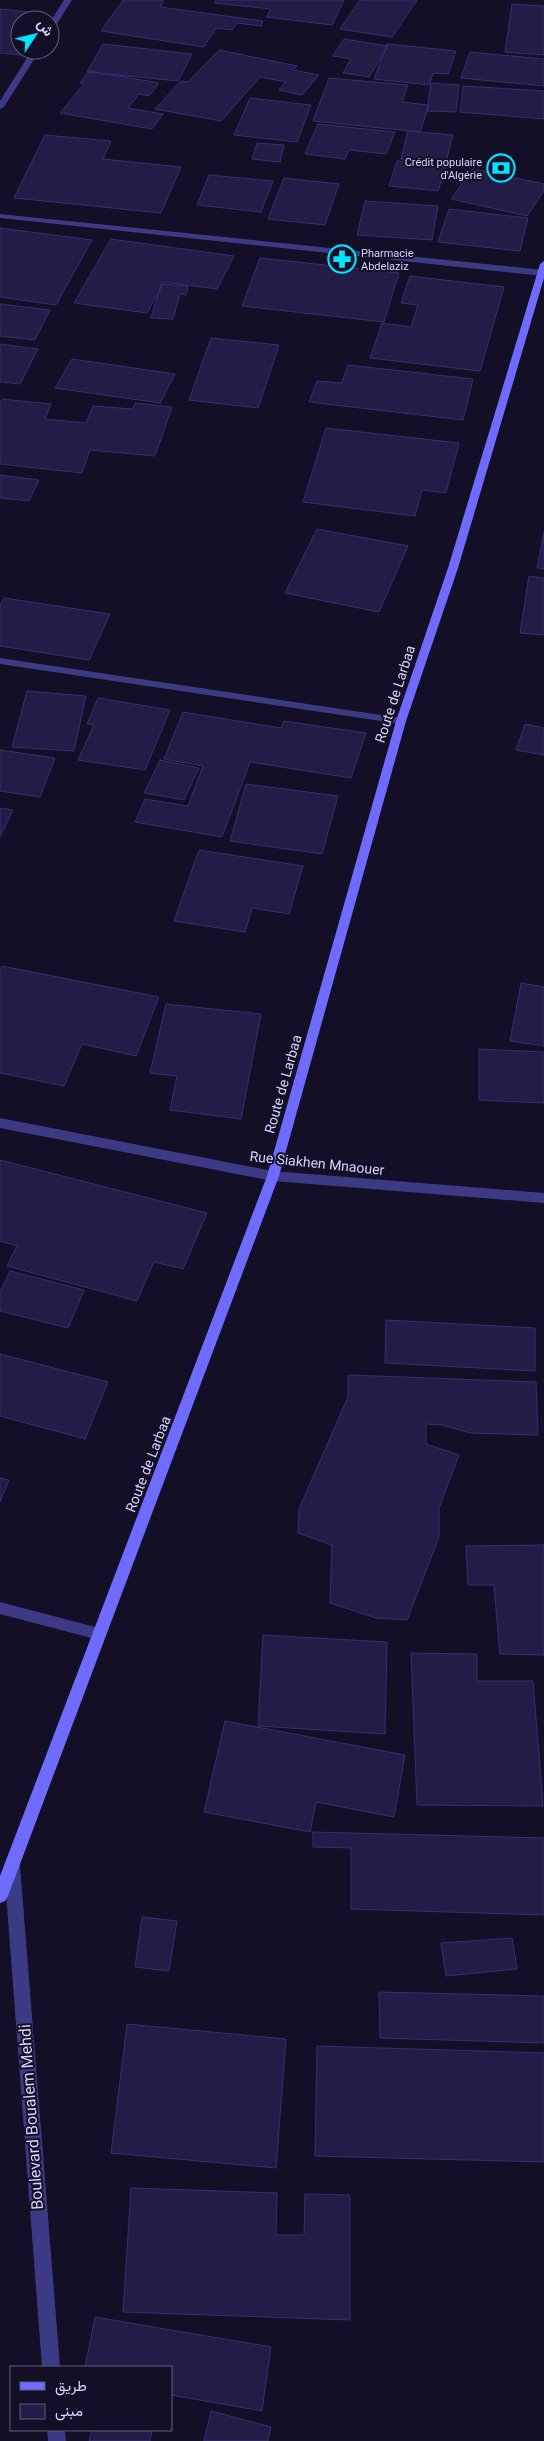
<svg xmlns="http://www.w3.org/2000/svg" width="544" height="2441" viewBox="0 0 544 2441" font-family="Roboto,Vazirmatn,sans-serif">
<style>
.building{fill:#241b47;stroke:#3b2d73}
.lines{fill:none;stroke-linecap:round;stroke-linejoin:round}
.minor{fill:#3d3a85;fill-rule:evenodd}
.secondary{fill:#6f6bff;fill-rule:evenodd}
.labels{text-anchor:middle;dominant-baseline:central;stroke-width:4;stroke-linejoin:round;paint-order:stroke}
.far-poi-label{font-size:11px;fill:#d9d4ff;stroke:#130f26;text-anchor:end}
.street-label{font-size:14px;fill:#d9d4ff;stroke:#130f26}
.near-street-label{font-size:16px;fill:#d9d4ff;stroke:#130f26}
</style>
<rect width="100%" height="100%" fill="#130f26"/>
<!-- building -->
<path class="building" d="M123,0h41l-4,7 103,14 -2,5 -24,-3 -5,7 -16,-2 -12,19 -103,-16z
M216,0h128l-12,25 -66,-8 5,-8 -57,-6z
M360,0h57l-25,37 -52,-8z
M512,4l32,2v49l-39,-3z
M0,9l44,5 -4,6h-20v30h3l-2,5 -21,-2z
M344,39l44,7 -19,31 -26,-4 8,-14 -18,-3z
M103,44l89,10 -14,27 -91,-9z
M387,44l69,7 -8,23 -15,-1 -4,12 -55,-6z
M219,50l78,16 -4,4 26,5 -17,20 -23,-5 7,-8 -26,-5 -39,44 -66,-12 26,-28 7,1z
M470,52l74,7v27l-83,-8z
M89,71l70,12 -10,13 -10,-2 -11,14 35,6 -11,15 -92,-16 24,-29 -4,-1z
M329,78l79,7 -6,17 27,3 -9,27 -107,-11z
M431,83l28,2 -3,27 -29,-1z
M463,86l81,5v28l-84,-7z
M250,98l61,7 -14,37 -63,-7z
M318,124l77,8 -9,22 -37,-4 -4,9 -40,-5z
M408,131l45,4 -7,27 -45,-3z
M45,135l66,6 -8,18 78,8 -20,46 -147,-15z
M257,143l27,2 -4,17 -28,-3z
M397,161l49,5 -8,25 -49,-5z
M473,169l71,15v7l-17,25 -76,-17z
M209,175l64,6 -12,31 -64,-7z
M284,178l55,6 -14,41 -57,-6z
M365,201l73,5 -6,34 -75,-5z
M449,209l79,9 -8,33 -82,-9z
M0,228l92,12 -36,65 -56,-8z
M111,239l123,17 -17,33 -53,-7 -17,31 -73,-10z
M260,258l139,15 -15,49 -142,-16z
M410,276l94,11 -24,84 -110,-13 12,-35 29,4 7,-22 -17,-2z
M161,284l27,2 -2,9 -6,-1 -7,25 -22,-1z
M0,304l50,6 -15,30 -35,-4z
M211,338l68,7 -21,63 -69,-8z
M0,344l38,5 -18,35 -20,-2z
M72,359l103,15 -15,29 -105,-15z
M348,365l125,14 -10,41 -154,-18 8,-21 25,2z
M2,399l49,5 -6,15 41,4 7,-17 40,3 2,-6 37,4 -17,49 -65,-6 -8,23 -82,-9v-60z
M326,428l133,15 -13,50 -24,-3 -7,26 -112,-14z
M0,475l39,5 -10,21 -29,-3z
M317,529l91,17 -29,66 -94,-19z
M544,531v38l-7,-1z
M529,576l15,2v57l-24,-2z
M4,598l106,16 -21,46 -89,-14v-40z
M27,691l59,5 -12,55 -62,-4z
M98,698l72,12 -25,60 -67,-10 16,-35 -7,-1z
M183,712l98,16 3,-7 82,12 -15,45 -101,-16 -28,75 -87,-15 10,-23 43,7 15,-40 -39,-7z
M525,724l19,4v27l-28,-5z
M0,750l55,8 -15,39 -40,-6z
M160,760l39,8 -15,32 -40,-7z
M246,784l92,12 -16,58 -92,-13z
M0,808l13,2 -13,27z
M199,850l104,16 -14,48 -37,-6 -7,24 -71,-11z
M2,966l157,31 -23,59 -54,-12 -18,42 -64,-13v-103z
M521,983l23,4v59l-34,-5z
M166,1004l95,10 -20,105 -71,-9 7,-34 -27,-3z
M479,1049l65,3v51l-65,-3z
M0,1160l207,53 -24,56 -29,-7 -17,39 -130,-35 10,-20 -17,-5z
M10,1271l74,19 -16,38 -68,-17v-19z
M386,1320l149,8v43l-150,-8z
M0,1354l108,28 -23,57 -85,-23z
M348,1375l188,7 2,53 -68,-2 -27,-8 -17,-1v20l33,11 -20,53v29l-32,83 -31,-2 -46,-15 2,-58 -34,-12 1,-24 49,-112z
M0,1478l9,2 -9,22z
M544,1545v110l-44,-1 -6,-69h-26l-2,-39z
M263,1635l124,7 -2,92 -127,-8z
M411,1653l66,1v27h56l10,125 -126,-1z
M225,1721l180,34 -11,62 -78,-15 -6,30 -106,-20z
M313,1832l231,6v77l-193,-6v-61l-38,-1z
M142,1917l35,4 -8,50 -34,-4z
M512,1938l5,31 -71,7 -5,-33z
M379,1992l165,4v47l-164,-5z
M127,2024l159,15 -10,129 -165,-15z
M317,2046l227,7v109l-229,-6z
M131,2188l146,5 -1,42h28l1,-41 45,1v125l-227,-8z
M95,2317l176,30 -9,64 -91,-16v-28h-86z
M211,2411l60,16 -3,14h-64z
M92,2430h60l-2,11h-61z"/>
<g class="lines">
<!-- minor -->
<path class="minor" d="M64,0h8l-19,30h-3v-8z
M32,50h8l-36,57 -4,2v-8z
M0,214l544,56v6l-544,-58z
M0,658l401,60 5,3 -5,3 -401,-60z
M0,1118l273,53 271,22v10l-271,-22 -273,-53z
M0,1602l99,26 5,1 2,5 -2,5 -5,1 -99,-26z
M12,1859l5,2 3,5 40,501h-18l-38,-501 3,-5z
M47,2430h18l1,11h-18z"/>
<!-- secondary -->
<path class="secondary" d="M544,261v17l-86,290 -52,153 -127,455 -271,720 -3,5 -5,2v-27l267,-700 129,-455 52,-153 92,-304z"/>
</g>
<!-- icons -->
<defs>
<g id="bank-ring" transform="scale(1.4375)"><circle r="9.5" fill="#130f26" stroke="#00e5ff" stroke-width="1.5"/><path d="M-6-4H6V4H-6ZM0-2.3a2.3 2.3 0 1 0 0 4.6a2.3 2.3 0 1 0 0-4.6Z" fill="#00e5ff"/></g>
<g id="pharmacy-ring" transform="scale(1.4375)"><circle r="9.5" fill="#130f26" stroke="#00e5ff" stroke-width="1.5"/><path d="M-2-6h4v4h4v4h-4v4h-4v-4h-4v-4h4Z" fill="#00e5ff"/></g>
</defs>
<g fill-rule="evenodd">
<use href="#bank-ring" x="501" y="168"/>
<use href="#pharmacy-ring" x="342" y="259"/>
</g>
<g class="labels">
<!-- far-poi labels -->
<g class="far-poi-label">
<text x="482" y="162">Crédit populaire<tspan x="482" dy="13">d'Algérie</tspan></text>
<text x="361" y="253" text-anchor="start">Pharmacie<tspan x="361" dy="13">Abdelaziz</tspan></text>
</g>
<!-- street labels -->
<g class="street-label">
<text transform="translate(395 694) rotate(-72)">Route de Larbaa</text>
<text transform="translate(283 1084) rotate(-74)">Route de Larbaa</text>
<text transform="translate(317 1163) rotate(6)">Rue Siakhen Mnaouer</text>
<text transform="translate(148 1464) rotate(-69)">Route de Larbaa</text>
</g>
<!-- near-street labels -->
<g class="near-street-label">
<text transform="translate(31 2117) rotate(-94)">Boulevard Boualem Mehdi</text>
</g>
</g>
<!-- legend -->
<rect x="10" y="2366" width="162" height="65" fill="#130f26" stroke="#625e7d"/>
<rect x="20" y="2382" width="25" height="8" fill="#6f6bff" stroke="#625e7d"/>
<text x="55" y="2391" font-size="15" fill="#d9d4ff">طريق</text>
<rect x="20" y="2404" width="25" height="15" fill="#241b47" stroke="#625e7d"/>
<text x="55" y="2416" font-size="15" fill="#d9d4ff">مبنى</text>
<!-- north arrow -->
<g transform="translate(35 35) rotate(55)"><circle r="24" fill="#130f26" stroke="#625e7d"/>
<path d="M0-4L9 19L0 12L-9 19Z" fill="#00e5ff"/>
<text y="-8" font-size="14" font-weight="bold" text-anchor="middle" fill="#d9d4ff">ش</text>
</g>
</svg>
